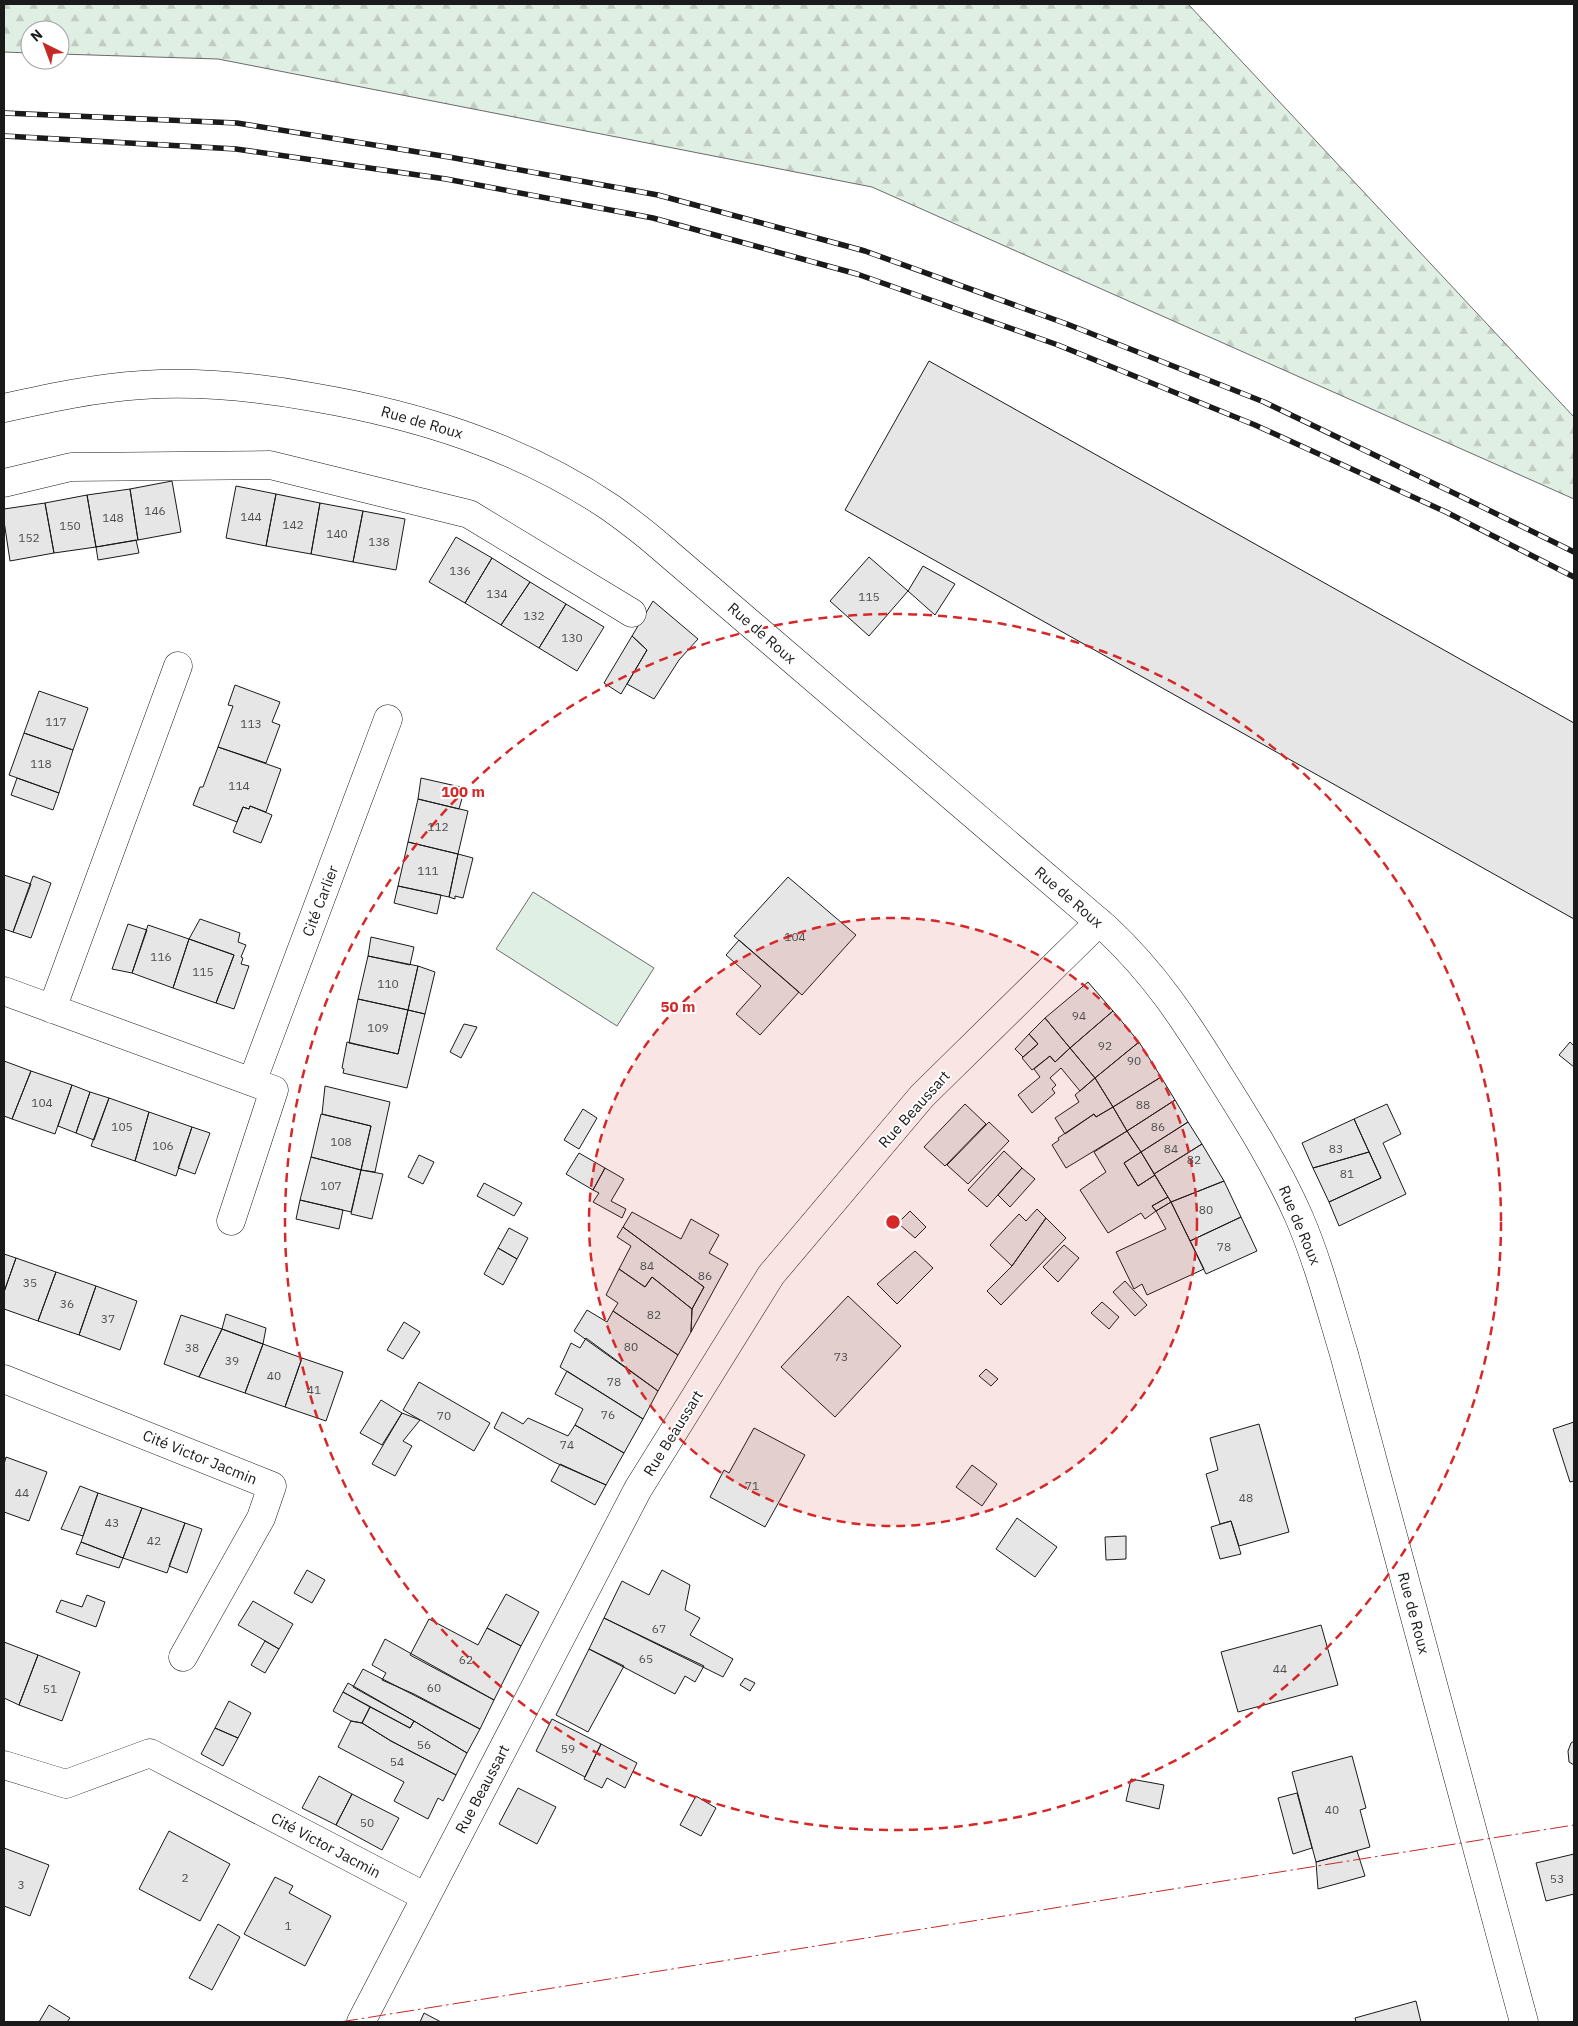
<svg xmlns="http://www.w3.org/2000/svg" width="1578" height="2026" viewBox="0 0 1578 2026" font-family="'IBM Plex Sans',sans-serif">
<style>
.forest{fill:url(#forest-firs);stroke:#6a6a6a}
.park{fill:#e0efe3;stroke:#6a6a6a}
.building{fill:#e6e6e6;stroke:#1a1a1a}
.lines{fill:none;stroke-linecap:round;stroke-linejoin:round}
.minor-casing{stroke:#1a1a1a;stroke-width:29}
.secondary-casing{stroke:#1a1a1a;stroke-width:29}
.minor{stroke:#fff;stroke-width:28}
.secondary{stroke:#fff;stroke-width:28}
.rail-casing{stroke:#1a1a1a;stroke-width:5.5}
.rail{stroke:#fff;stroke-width:4;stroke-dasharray:11;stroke-linecap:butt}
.power{stroke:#c62828;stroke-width:1;stroke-dasharray:18 4 2.5 4;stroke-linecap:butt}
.ring{fill:none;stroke:#d62828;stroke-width:2.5;stroke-dasharray:9 6}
.labels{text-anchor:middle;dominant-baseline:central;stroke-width:4;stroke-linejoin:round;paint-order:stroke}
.number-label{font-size:12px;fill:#4d4d4d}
.street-label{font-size:15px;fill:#1a1a1a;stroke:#fff}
.centre{fill:#d62828;stroke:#fff;stroke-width:2.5}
.ring-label{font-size:15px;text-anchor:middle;font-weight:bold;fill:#d62828;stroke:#fff;stroke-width:4;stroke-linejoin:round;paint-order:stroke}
</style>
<defs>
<pattern id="forest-firs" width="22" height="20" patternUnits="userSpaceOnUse" patternTransform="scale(1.25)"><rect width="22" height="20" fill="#e0efe3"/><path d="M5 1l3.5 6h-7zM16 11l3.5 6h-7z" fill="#c0ccc2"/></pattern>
</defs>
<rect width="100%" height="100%" fill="#fff"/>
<!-- forest -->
<path class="forest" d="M4,4h1184l386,413v82l-702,-312 -654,-128 -158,-5v-24h-30v23l-26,-1z"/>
<!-- park -->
<path class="park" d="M533,892l121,76 -37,58 -121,-77z"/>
<!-- building -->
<path class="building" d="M929,361l645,362v196l-729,-409z
M172,481l9,51 -43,8 -8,-51z
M236,486l40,8 -10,52 -40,-8z
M130,489l8,51 -42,7 -9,-52z
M276,494l44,9 -9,51 -45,-8z
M87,495l9,52 -42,6 -9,-50z
M45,503l9,50 -44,8 -6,-40v-12z
M320,503l43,8 -10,51 -42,-8z
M363,511l42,8 -9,51 -43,-8z
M456,537l36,21 -27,45 -36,-21z
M136,540l3,13 -41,7 -2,-13z
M869,557l39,34 -39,45 -39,-35z
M492,558l38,24 -29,43 -36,-22z
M923,566l32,18 -20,31 -27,-24z
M530,582l36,22 -27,44 -38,-23z
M653,601l45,38 -19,21 -25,39 -27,-15 20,-34 -15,-14z
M566,604l38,23 -27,44 -38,-23z
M632,636l15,14 -26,44 -17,-11z
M235,685l45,17 -8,20 8,3 -14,38 -48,-16 15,-41 -5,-1z
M39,691l49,17 -15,42 -49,-17z
M24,733l49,17 -14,43 -50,-18z
M218,747l63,22 -15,43 -16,-6 -1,3 -6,-2 -6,15 -44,-17 7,-18h3z
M17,778l42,15 -6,17 -42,-15z
M421,778l44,10 -6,21 -41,-10z
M418,799l50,12 -10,43 -50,-12z
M250,806l22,9 -11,28 -28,-11 10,-25 6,2z
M408,842l50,12 -9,43 -51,-11z
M458,854l15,4 -10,40 -8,-2v3l-6,-2z
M4,875l27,9 -18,48 -9,-3z
M33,876l18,7 -20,55 -18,-6z
M788,877l68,58 -54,60 -68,-59z
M398,886l43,9 -4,19 -43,-11z
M200,919l40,14 -2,9 8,3 -5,12 2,1 -2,6 8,2 -15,43 -18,-6 18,-48 -45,-16z
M128,924l19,6 -15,43 -20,-4z
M148,925l41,14 -16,49 -41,-15z
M371,937l43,10 -4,18 -42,-9z
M189,939l45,16 -18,48 -43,-15z
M739,940l60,52 -39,43 -24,-21 25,-28 -35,-31z
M368,956l50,10 -10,44 -50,-11z
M418,966l17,6 -10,42 -17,-4z
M1088,982l25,29 -43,37 -25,-30z
M358,999l50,11 -10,44 -49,-11z
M408,1010l17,4 -18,74 -64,-15 1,-4 -2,-1 5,-26 51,12z
M1113,1011l26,31 -44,36 -25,-30z
M1045,1018l25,30 -15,14 -5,-6 -18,14 -10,-12 16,-14 -9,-10z
M464,1024l13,3 -16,31 -11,-6z
M1029,1034l9,10 -15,13 -8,-8z
M1139,1042l22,35 -48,30 -18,-29z
M1570,1042l4,4v21l-15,-12z
M1070,1048l25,30 -15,13 -19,-23 -11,10 6,7 -4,4 3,4 -23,20 -14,-18 22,-18 -6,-8 16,-13 5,6z
M4,1061l27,10 -19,48 -8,-3z
M31,1071l41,14 -17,49 -43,-15z
M1161,1077l14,23 -48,31 -14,-24z
M1095,1078l18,29 -17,10 -2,-3 -29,20 -10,-16 24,-16 -4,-7z
M72,1085l18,7 -14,41 -18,-7z
M325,1086l65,16 -15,70 -14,-2 10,-44 -49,-12z
M90,1092l19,6 -15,42 -18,-7z
M109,1098l40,14 -14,49 -44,-15z
M1175,1100l13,22 -47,30 -14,-21z
M965,1104l21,20 -41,42 -21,-19z
M1387,1104l14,30 -18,9 23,51 -67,32 -10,-24 52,-24 -27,-59z
M1113,1107l14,24 -61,37 -14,-23 7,-5 -1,-2 36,-24 2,3z
M583,1109l14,9 -18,31 -15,-9z
M149,1112l43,15 -16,49 -41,-15z
M321,1114l50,12 -10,44 -50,-13z
M1354,1119l15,33 -56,16 -11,-25z
M989,1122l20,19 -41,43 -21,-19z
M1188,1122l14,22 -48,30 -13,-22z
M192,1127l18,6 -15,41 -17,-6z
M1127,1131l14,21 -17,11 14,23 17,-11 13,22 -16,9 4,5 -11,8 -4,-6 -33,20 -28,-43 26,-18 -12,-20z
M1202,1144l22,37 -53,21 -17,-28z
M1004,1151l18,17 -35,39 -19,-17z
M1141,1152l14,23 -17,11 -14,-23z
M1369,1152l12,26 -52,24 -16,-34z
M579,1153l26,15 -12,22 -27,-16z
M419,1155l15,7 -11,22 -15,-7z
M311,1157l50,13 -10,42 -51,-12z
M605,1168l19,11 -13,22 15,8 -4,9 -29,-16 6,-9 -6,-3z
M1022,1168l13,11 -25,28 -12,-12z
M361,1170l22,4 -11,45 -21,-5z
M1224,1181l17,36 -51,24 -19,-39z
M484,1183l38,20 -8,13 -37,-20z
M1168,1197l3,5 -15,9 -4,-5z
M300,1200l43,10 -4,19 -43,-10z
M1171,1202l33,67 -57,26 -5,-11 -8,5 -18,-37 50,-23 -10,-18z
M1037,1209l9,9 -34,48 -22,-21 29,-31 7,7z
M910,1211l16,16 -11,11 -17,-15z
M632,1212l49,27 10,-20 28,16 -10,18 19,11 -37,68 1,-23 12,-22 -81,-60z
M1241,1217l16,34 -51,23 -16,-33z
M1046,1218l20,20 -65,67 -14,-14 25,-25z
M623,1227l81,60 -12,22 -40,-32 -7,10 -26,-18 12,-23 -14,-9z
M509,1228l19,10 -11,21 -19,-11z
M1064,1245l15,13 -21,24 -15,-15z
M498,1248l19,11 -14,26 -19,-11z
M915,1251l18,17 -36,36 -20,-20z
M4,1254l12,4 -12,34z
M16,1258l40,14 -18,49 -34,-12v-17z
M619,1269l26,18 7,-10 40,32 -1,23 -13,23 -65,-44 5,-8 -12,-8z
M56,1272l40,14 -17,49 -41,-14z
M1125,1281l22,24 -12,11 -22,-24z
M96,1286l41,15 -17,49 -41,-15z
M848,1296l53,50 -66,71 -54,-50z
M1102,1302l17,15 -10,12 -18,-16z
M587,1310l20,12 6,-11 65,44 -20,36 -84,-60z
M226,1314l40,14 -3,16 -41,-15z
M181,1315l41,14 -23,48 -35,-13z
M404,1322l16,10 -17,27 -16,-9z
M222,1329l41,15 -18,49 -46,-16z
M586,1338l72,53 -15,28 -83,-52 11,-24 9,5z
M263,1344l39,14 -17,49 -40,-14z
M302,1358l41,14 -17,49 -41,-14z
M986,1369l12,10 -7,7 -12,-10z
M567,1371l76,48 -19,34 -49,-28 8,-16 -28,-15z
M419,1382l71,41 -16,28 -71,-41z
M381,1400l21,13 -20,32 -22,-12z
M502,1412l21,12 5,-6 40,18 7,-11 49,28 -18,32 -52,-23 -60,-34z
M402,1413l18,7 -17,21 9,5 -17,30 -23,-12z
M1574,1422v59l-4,1 -17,-53z
M1259,1424l30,108 -50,14 -8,-25 -11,3 -14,-50 12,-4 -8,-32z
M754,1428l51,27 -40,72 -55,-30 14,-27 5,3z
M6,1457l41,15 -18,49 -25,-9v-48z
M560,1464l46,21 -11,20 -44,-24z
M972,1465l25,19 -15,22 -26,-19z
M80,1486l18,7 -15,43 -22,-7z
M98,1493l44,15 -19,50 -42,-16z
M142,1508l43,15 -18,50 -44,-15z
M1017,1518l40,29 -22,30 -39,-28z
M1231,1521l10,33 -21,5 -9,-32z
M185,1523l17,6 -15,44 -18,-7z
M1126,1536v23l-20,1 -1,-23z
M81,1542l42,16 -4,10 -43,-14z
M307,1570l18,10 -13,23 -18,-10z
M662,1570l28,15 -5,25 15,8 -10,17 43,24 -10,18 -119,-59 18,-37 27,14z
M506,1594l33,18 -18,34 -34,-18z
M87,1595l18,7 -9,25 -40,-15 5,-12 21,7z
M253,1601l40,23 -14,25 -41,-24z
M604,1618l100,48 -9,16 -10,-6 -10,18 -86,-45z
M429,1619l49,26 9,-17 34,18 -27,54 -84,-45z
M1321,1625l17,60 -100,27 -17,-60z
M385,1639l109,61 -14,29 -66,-35 -32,-14 4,-7 -14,-8z
M265,1641l14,8 -14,24 -14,-8z
M4,1642l34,13 -19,50 -15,-7z
M589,1649l35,17 -36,66 -32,-17z
M38,1655l42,17 -18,49 -43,-16z
M363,1669l117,60 -13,24 -53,-32 -61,-34z
M745,1678l10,5 -5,8 -10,-6z
M348,1683l66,38 -4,7 -67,-36z
M343,1692l27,15 -8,16 -11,-2 -18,-10z
M229,1701l22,12 -13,25 -23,-10z
M370,1707l40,21 4,-7 53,32 -11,22 -65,-34 -29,-18z
M552,1719l49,25 -16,33 -49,-26z
M351,1721l11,2 29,18 65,34 -13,26 -5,-3 -10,21 -34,-18 10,-19 -66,-35z
M215,1728l23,10 -15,28 -22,-12z
M1574,1741v24l-5,-3 -1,-11 3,-8z
M601,1744l36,19 -12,25 -18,-10 -5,10 -18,-9z
M1352,1756l14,52 -6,2 10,37 -54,15 -24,-90z
M319,1776l33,18 -16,31 -34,-17z
M1131,1779l33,6 -5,24 -33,-8z
M518,1788l38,19 -19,37 -38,-20z
M1297,1793l15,55 -19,6 -15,-56z
M352,1794l47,24 -17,32 -46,-25z
M696,1796l20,12 -15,28 -21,-11z
M169,1831l61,33 -30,57 -61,-32z
M4,1848l45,17 -19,51 -26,-10z
M1357,1851l8,25 -47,13 -2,-27z
M1574,1854v40l-28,7 -10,-38z
M275,1877l18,9 -4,7 42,23 -26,50 -61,-32z
M218,1924l22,13 -28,53 -23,-12z
M1416,2001l5,21h-65l-1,-4z
M49,2005l21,13 -3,4h-28z
M424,2013l17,9h-21z"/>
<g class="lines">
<!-- minor casing -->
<g class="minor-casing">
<path id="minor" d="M4,483l67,-16 199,-2 199,49 163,99
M4,991l270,99 -43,131
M52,1009l126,-343
M252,1082l136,-363
M4,1379l268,107 -11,32 -78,139
M4,1765l62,19 84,-31 276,144
M361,2022l277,-533 133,-214 151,-179 177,-174"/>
</g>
<!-- secondary casing -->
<g class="secondary-casing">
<path id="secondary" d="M4,408c45,-10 91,-20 138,-23 57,-4 114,2 170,12 106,18 209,50 299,111 18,13 35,26 51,40l445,381c48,45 78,91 112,146 29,46 58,92 80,142 19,44 31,91 45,137l180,668"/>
</g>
<!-- minor -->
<use href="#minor" class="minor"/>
<!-- secondary -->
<use href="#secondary" class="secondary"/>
<!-- rail casing -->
<g class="rail-casing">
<path id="rail" d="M4,113l233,10 212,34 209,38 207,56 202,73 197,78 196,94 114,56
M4,136l232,13 210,30 207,39 204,56 201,71 197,80 191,87 128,65"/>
</g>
<!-- rail -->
<use href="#rail" class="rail"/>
<!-- power -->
<path class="power" d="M340,2022l1234,-197"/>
</g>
<!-- distance rings -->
<circle cx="893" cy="1222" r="304" fill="#d62828" fill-opacity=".12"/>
<g class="ring">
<circle cx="893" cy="1222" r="304"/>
<circle cx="893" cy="1222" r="608"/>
</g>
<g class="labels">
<!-- number labels -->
<g class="number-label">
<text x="155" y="510">146</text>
<text x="251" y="516">144</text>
<text x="113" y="517">148</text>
<text x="293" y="524">142</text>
<text x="70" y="525">150</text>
<text x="337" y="533">140</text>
<text x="29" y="537">152</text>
<text x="379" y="541">138</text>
<text x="460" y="570">136</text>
<text x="497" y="593">134</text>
<text x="869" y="596">115</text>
<text x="534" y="615">132</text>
<text x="572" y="637">130</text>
<text x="56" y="721">117</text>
<text x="251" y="723">113</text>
<text x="41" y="763">118</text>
<text x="239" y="785">114</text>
<text x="438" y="826">112</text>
<text x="428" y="870">111</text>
<text x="795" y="936">104</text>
<text x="161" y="956">116</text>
<text x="203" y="971">115</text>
<text x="388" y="983">110</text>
<text x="1079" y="1015">94</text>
<text x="378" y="1027">109</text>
<text x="1105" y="1045">92</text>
<text x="1134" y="1060">90</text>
<text x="42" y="1102">104</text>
<text x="1143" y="1104">88</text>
<text x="122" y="1126">105</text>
<text x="1158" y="1126">86</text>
<text x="341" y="1141">108</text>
<text x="163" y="1145">106</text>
<text x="1171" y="1148">84</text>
<text x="1336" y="1148">83</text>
<text x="1194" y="1159">82</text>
<text x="1347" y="1173">81</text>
<text x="331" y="1185">107</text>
<text x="1206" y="1209">80</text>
<text x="1224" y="1246">78</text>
<text x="647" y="1265">84</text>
<text x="705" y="1275">86</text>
<text x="30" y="1282">35</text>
<text x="67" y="1303">36</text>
<text x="654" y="1314">82</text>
<text x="108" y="1318">37</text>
<text x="631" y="1346">80</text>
<text x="192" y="1347">38</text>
<text x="841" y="1356">73</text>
<text x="232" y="1360">39</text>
<text x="274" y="1375">40</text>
<text x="614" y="1381">78</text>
<text x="314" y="1389">41</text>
<text x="608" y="1414">76</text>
<text x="444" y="1415">70</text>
<text x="567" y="1444">74</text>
<text x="752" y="1485">71</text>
<text x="22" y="1492">44</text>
<text x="1246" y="1497">48</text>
<text x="112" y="1522">43</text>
<text x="154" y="1540">42</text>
<text x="659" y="1628">67</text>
<text x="646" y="1658">65</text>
<text x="466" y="1659">62</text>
<text x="1280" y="1668">44</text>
<text x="434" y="1687">60</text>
<text x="50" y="1688">51</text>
<text x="424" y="1744">56</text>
<text x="568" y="1748">59</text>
<text x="397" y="1761">54</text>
<text x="1332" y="1809">40</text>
<text x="367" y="1822">50</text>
<text x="185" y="1877">2</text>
<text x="1557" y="1878">53</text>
<text x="21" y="1884">3</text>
<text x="288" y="1925">1</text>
</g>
<!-- street labels -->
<g class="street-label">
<text transform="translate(422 422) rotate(16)">Rue de Roux</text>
<text transform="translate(762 633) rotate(41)">Rue de Roux</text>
<text transform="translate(1069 897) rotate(41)">Rue de Roux</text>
<text transform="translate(320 901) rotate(-69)">Cité Carlier</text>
<text transform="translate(914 1109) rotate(-48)">Rue Beaussart</text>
<text transform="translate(1300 1225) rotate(67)">Rue de Roux</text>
<text transform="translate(673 1433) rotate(-58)">Rue Beaussart</text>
<text transform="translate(200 1457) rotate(22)">Cité Victor Jacmin</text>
<text transform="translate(1414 1613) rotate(75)">Rue de Roux</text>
<text transform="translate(482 1789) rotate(-62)">Rue Beaussart</text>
<text transform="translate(326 1845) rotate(28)">Cité Victor Jacmin</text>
</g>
</g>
<circle cx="893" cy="1222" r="8" class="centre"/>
<g class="ring-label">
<text x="463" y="797">100 m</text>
<text x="678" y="1012">50 m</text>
</g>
<!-- border -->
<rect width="1578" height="2026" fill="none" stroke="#1a1a1a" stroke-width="10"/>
<!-- north arrow -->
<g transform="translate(45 45) rotate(318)"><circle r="24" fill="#ffffff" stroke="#a3a3a3"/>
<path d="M0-4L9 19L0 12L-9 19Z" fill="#c62828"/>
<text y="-8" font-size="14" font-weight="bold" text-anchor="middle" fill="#1a1a1a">N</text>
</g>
</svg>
